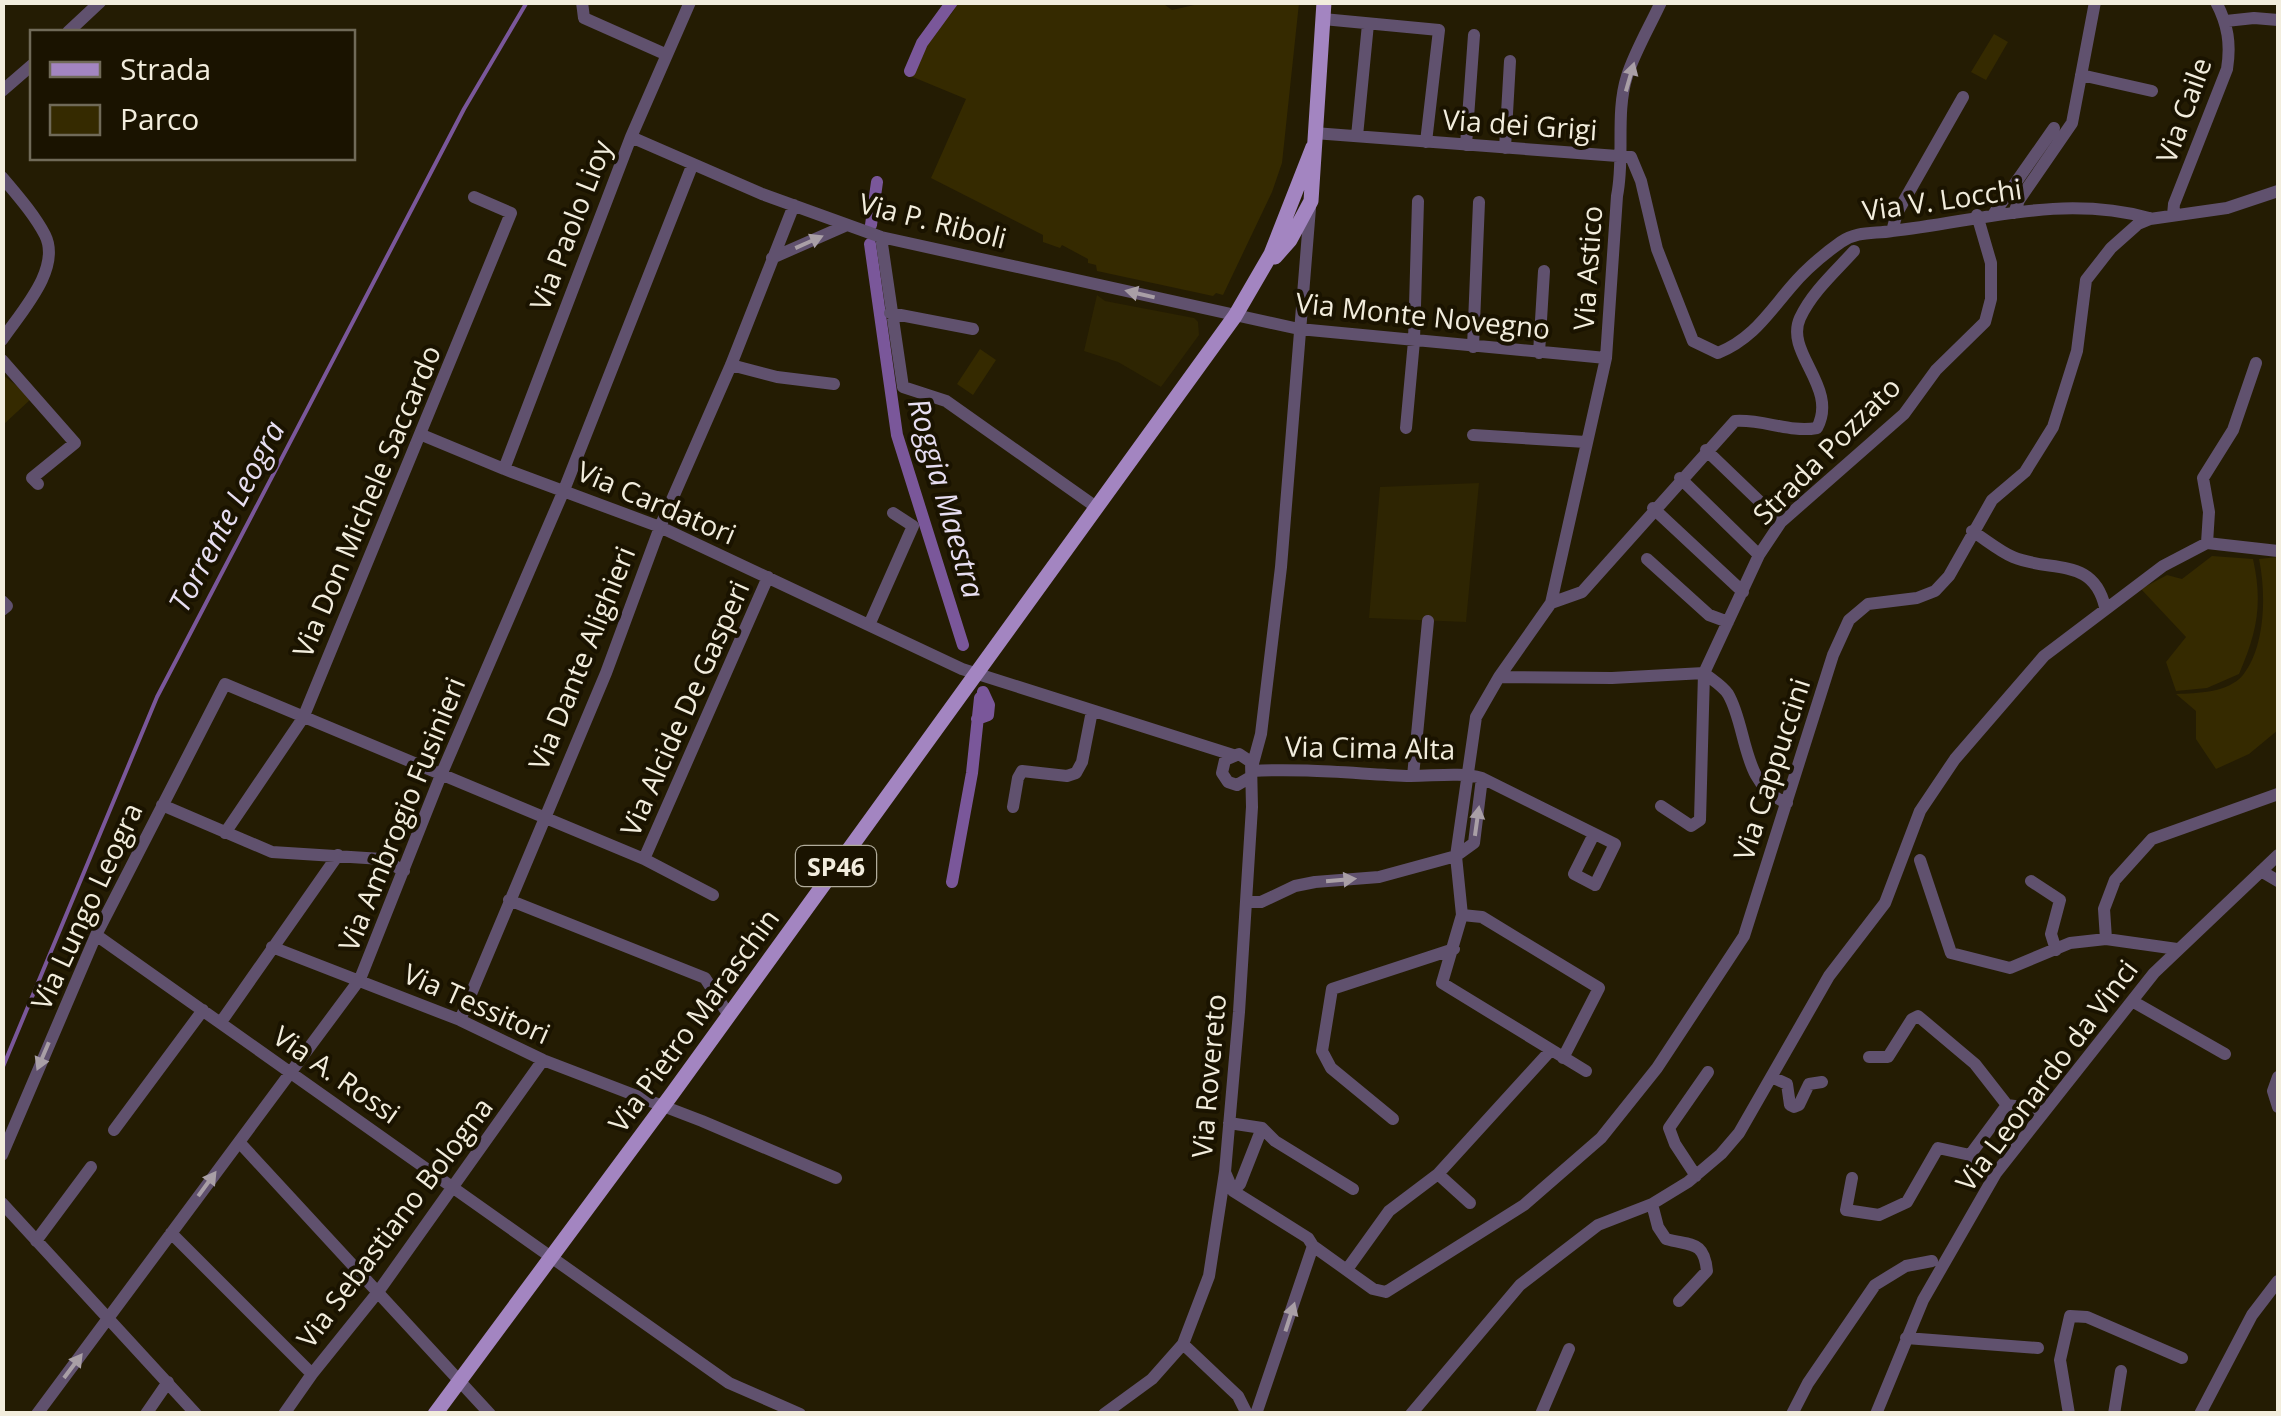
<svg xmlns="http://www.w3.org/2000/svg" width="2281" height="1416" viewBox="0 0 2281 1416" font-family="'Open Sans',sans-serif">
<style>
.built{fill:#2e2502}
.green{fill:#352a00}
.lines{fill:none;stroke-linecap:round;stroke-linejoin:round}
.stream{stroke:#7a579a;stroke-width:4}
.canal{stroke:#7a579a;stroke-width:12}
.minor{stroke:#60516e;stroke-width:12}
.major{stroke:#a385c1;stroke-width:15}
.oneway{fill:#a99fa6}
.labels{text-anchor:middle;dominant-baseline:central;stroke-width:8;stroke-linejoin:round;paint-order:stroke}
.shield{fill:#1a1300;stroke:#b1ac9b;stroke-width:2.5}
.shield-label{font-size:25px;font-weight:bold;fill:#f2eddd}
.street-label{font-size:28px;fill:#f2eddd;stroke:#1a1300}
.water-label{font-size:30px;font-style:italic;fill:#e7def1;stroke:#1a1300}
</style>
<rect width="100%" height="100%" fill="#241c03"/>
<!-- built -->
<path class="built" d="M1097,295l8,6 89,17 4,4 1,13 -38,52 -43,-25 -34,-11z
M1479,483l-13,139 -97,-4 11,-131z"/>
<!-- green -->
<path class="green" d="M1161,2l11,8 31,-7h96l-17,160 -10,29 -49,103 -7,-2 -3,3 -116,-25 -1,-6 -8,-2v-4l-26,-14 -2,3 -17,-6v-7l-112,-57 35,-79 -58,-24 21,-37 23,-25 6,-10z
M1994,34l14,8 -22,38 -15,-8z
M980,349l16,11 -23,35 -16,-11z
M3,375l29,23 -29,27z
M2212,556l41,3c10,45 4,73 -14,115l-32,14 -31,3 -10,-29 20,-25 -45,-48 26,-14 15,4z
M2278,557v173l-29,24 -33,15 -20,-30v-28l-20,-17c21,-1 52,-1 67,-19 23,-29 23,-83 16,-116z"/>
<g class="lines">
<!-- stream -->
<path class="stream" d="M2,1069l155,-372 307,-588 63,-107"/>
<!-- canal -->
<path class="canal" d="M910,71l12,-28 30,-41
M871,225l6,-43
M870,244l27,191 66,210
M977,719l11,-4 1,-10 -6,-13
M952,882l20,-109 8,-75 4,-4"/>
<!-- minor -->
<path class="minor" d="M582,2l2,16 81,36
M1323,19l116,11 -13,112
M2226,21l28,-3 24,2
M68,32l32,-30
M2081,75l71,16
M2,91l30,-26
M1314,133l317,24 10,24 16,68 36,92 25,12c34,-14 49,-38 72,-65 14,-17 34,-34 51,-46 16,-11 33,-8 51,-11 88,-10 169,-37 257,-13
M1357,136l11,-112
M631,137l131,57 119,43 418,92 307,29
M1466,145l8,-110
M1505,148l5,-87
M2,177c15,18 32,37 43,58 17,34 -25,78 -43,105
M2014,213l5,-13 53,-77 23,-121
M1993,215l61,-87
M2173,215l1,-11 53,-135c4,-25 1,-44 -11,-67
M1892,231l5,-18 66,-116
M881,237l22,150 43,14 150,106
M772,258l75,-33
M890,313l83,16
M1473,347l6,-145
M1539,353l5,-82
M2,360l73,83 -43,35 6,6
M731,365l46,12 57,7
M1406,428l8,-87 4,-140
M422,435l82,34 156,58 302,142 271,86
M1473,435l113,7
M1706,450l75,72
M504,469l127,-332 59,-135
M1680,478l79,77
M1653,508l90,84
M1972,531c13,8 27,20 41,26 38,16 80,-1 92,50
M2207,543l71,8
M1647,559l62,56 19,7
M2,601l5,5 -5,4
M1551,603l31,-11 153,-171c29,-2 54,12 82,7 22,-41 -33,-75 -17,-110 12,-26 36,-47 54,-67
M869,625l44,-99 -20,-13
M1499,677l52,-74 55,-245 11,-162c8,-39 -2,-82 10,-120 8,-25 23,-50 34,-74
M1252,767l9,-33 20,-167 29,-359
M1252,771c53,-3 106,3 159,5 24,0 49,-4 71,2l133,66 -20,41 -21,-11 20,-40
M1413,776l15,-155
M162,805l110,47 110,7 22,12
M1661,806l30,20 9,-6 4,-147 55,-118 22,-33 123,-108 32,-44 49,-48 6,-23v-36l-14,-48
M1013,807l5,-29 4,-7 45,5 9,-3 6,-11 10,-51
M225,833l78,-115 208,-505 -37,-16
M644,859l124,-282
M1920,860l31,93 59,15 60,-25 36,-4 71,10
M2261,871l17,10
M2031,881l29,19 -9,34 5,16
M509,900l196,78 23,36
M1247,902h14l34,-16 20,-4 64,-5 77,-21 18,-13 8,-65
M1462,915l20,2 117,71 -36,70
M96,935l633,448 71,31
M2106,939l-2,-30 11,-29 37,-41 126,-45
M272,947l188,73 83,40 159,61 134,57
M2132,1001l93,53
M460,1020l146,-347 54,-146 71,-162 63,-160
M221,1022l117,-167
M1869,1057h19l24,-38 6,-3 57,48 32,41 38,5
M1586,1071l-144,-88 20,-68 -6,-59 20,-139 23,-40 113,1 92,-5c7,6 19,13 24,21 20,34 13,92 59,109
M2278,1077l-5,14 5,16
M1774,1078l13,6 3,21 4,2 5,-2 10,-21 13,-2
M1393,1119l-62,-51 -9,-17 10,-62 122,-40
M1229,1123l33,5 13,13 78,48
M114,1130l89,-120
M239,1142l251,272
M2,1155l94,-220 129,-251 419,175 69,36
M1225,1172l8,19 75,47 5,8 60,43 13,3 138,-87 77,-67 56,-70 87,-132 89,-281 16,-35 19,-16 49,-6 18,-7 14,-15 43,-76 33,-28 28,-45 24,-76 9,-71 25,-32 27,-24 12,-5 77,-11 51,-17
M1996,1173l-26,-18 37,-50
M1438,1174l113,-124
M1696,1176l-21,-32 -6,-16 39,-56
M1852,1178l-6,32 33,5 28,-13 31,-54 32,7
M1233,1191l7,-7 22,-56
M2,1203l194,211
M1652,1204l6,23 8,12c25,7 38,1 41,32l-28,30
M171,1233l141,141
M36,1241l55,-74
M1348,1268l41,-57 49,-37 32,29
M1906,1338l132,10
M1183,1344l55,52 9,18
M37,1414l323,-435 81,-204 123,-285 128,-324
M146,1414l22,-32
M284,1414l28,-40 66,-82 165,-232
M1104,1414l48,-35 31,-35 26,-68 16,-104 14,-160 13,-205 -1,-45 -12,-8 -14,6 -3,13 6,9 9,3 12,-7
M1256,1414l57,-168
M1411,1414l109,-129 78,-60 54,-21 36,-22 33,-28 18,-21 90,-157 56,-73 35,-92 35,-52 89,-103 119,-90 44,-23 2,-31 -6,-34 30,-48 23,-67
M1541,1414l28,-65
M1792,1414l16,-31 67,-98 31,-19 26,-5
M1876,1414l47,-114 73,-127 158,-200 124,-118
M2069,1414l-9,-54 10,-44 17,1 95,41
M2114,1414l7,-43
M2200,1414l52,-99 26,-34"/>
<!-- major -->
<path class="major" d="M1275,257l15,-17 21,-39 13,-199
M435,1414l237,-320 563,-778 36,-62 42,-107"/>
</g>
<!-- one-way arrows -->
<defs><path id="oneway-solid" d="M-6-.8H1V-3.2L6.5 0L1 3.2V.8H-6Z" transform="scale(2.5)"/></defs>
<g class="oneway">
<use href="#oneway-solid" transform="translate(1630 77) rotate(-74)"/>
<use href="#oneway-solid" transform="translate(809 242) rotate(-24)"/>
<use href="#oneway-solid" transform="translate(1140 294) rotate(-167)"/>
<use href="#oneway-solid" transform="translate(1477 821) rotate(-82)"/>
<use href="#oneway-solid" transform="translate(1341 880) rotate(-5)"/>
<use href="#oneway-solid" transform="translate(43 1056) rotate(113)"/>
<use href="#oneway-solid" transform="translate(207 1184) rotate(-54)"/>
<use href="#oneway-solid" transform="translate(1290 1317) rotate(-72)"/>
<use href="#oneway-solid" transform="translate(73 1366) rotate(-53)"/>
</g>
<g class="labels">
<!-- shield labels -->
<rect class="shield" x="796" y="846" width="80" height="40" rx="8"/>
<g class="shield-label">
<text x="836" y="866">SP46</text>
</g>
<!-- street labels -->
<g class="street-label">
<text transform="translate(2183 110) rotate(-70)">Via Caile</text>
<text transform="translate(1520 124) rotate(4)">Via dei Grigi</text>
<text transform="translate(1942 199) rotate(-8)">Via V. Locchi</text>
<text transform="translate(933 220) rotate(14)">Via P. Riboli</text>
<text transform="translate(570 225) rotate(-69)">Via Paolo Lioy</text>
<text transform="translate(1587 268) rotate(-86)">Via Astico</text>
<text transform="translate(1423 315) rotate(6)">Via Monte Novegno</text>
<text transform="translate(1826 450) rotate(-45)">Strada Pozzato</text>
<text transform="translate(366 501) rotate(-67)">Via Don Michele Saccardo</text>
<text transform="translate(657 502) rotate(23)">Via Cardatori</text>
<text transform="translate(581 658) rotate(-68)">Via Dante Alighieri</text>
<text transform="translate(684 708) rotate(-66)">Via Alcide De Gasperi</text>
<text transform="translate(1370 747) rotate(1)">Via Cima Alta</text>
<text transform="translate(1771 769) rotate(-72)">Via Cappuccini</text>
<text transform="translate(401 814) rotate(-68)">Via Ambrogio Fusinieri</text>
<text transform="translate(86 906) rotate(-65)">Via Lungo Leogra</text>
<text transform="translate(477 1003) rotate(24)">Via Tessitori</text>
<text transform="translate(693 1020) rotate(-54)">Via Pietro Maraschin</text>
<text transform="translate(337 1074) rotate(35)">Via A. Rossi</text>
<text transform="translate(2046 1075) rotate(-53)">Via Leonardo da Vinci</text>
<text transform="translate(1208 1076) rotate(-85)">Via Rovereto</text>
<text transform="translate(394 1222) rotate(-53)">Via Sebastiano Bologna</text>
</g>
<!-- water labels -->
<g class="water-label">
<text transform="translate(947 498) rotate(74)">Roggia Maestra</text>
<text transform="translate(226 516) rotate(-62)">Torrente Leogra</text>
</g>
</g>
<!-- border -->
<rect width="2281" height="1416" fill="none" stroke="#f2eddd" stroke-width="10"/>
<!-- legend -->
<rect x="30" y="30" width="325" height="130" fill="#1a1300" stroke="#706a58" stroke-width="2.5"/>
<rect x="50" y="62" width="50" height="15" fill="#a385c1" stroke="#706a58" stroke-width="2.5"/>
<text x="120" y="80" font-size="30" fill="#f2eddd">Strada</text>
<rect x="50" y="105" width="50" height="30" fill="#352a00" stroke="#706a58" stroke-width="2.5"/>
<text x="120" y="130" font-size="30" fill="#f2eddd">Parco</text>
</svg>
